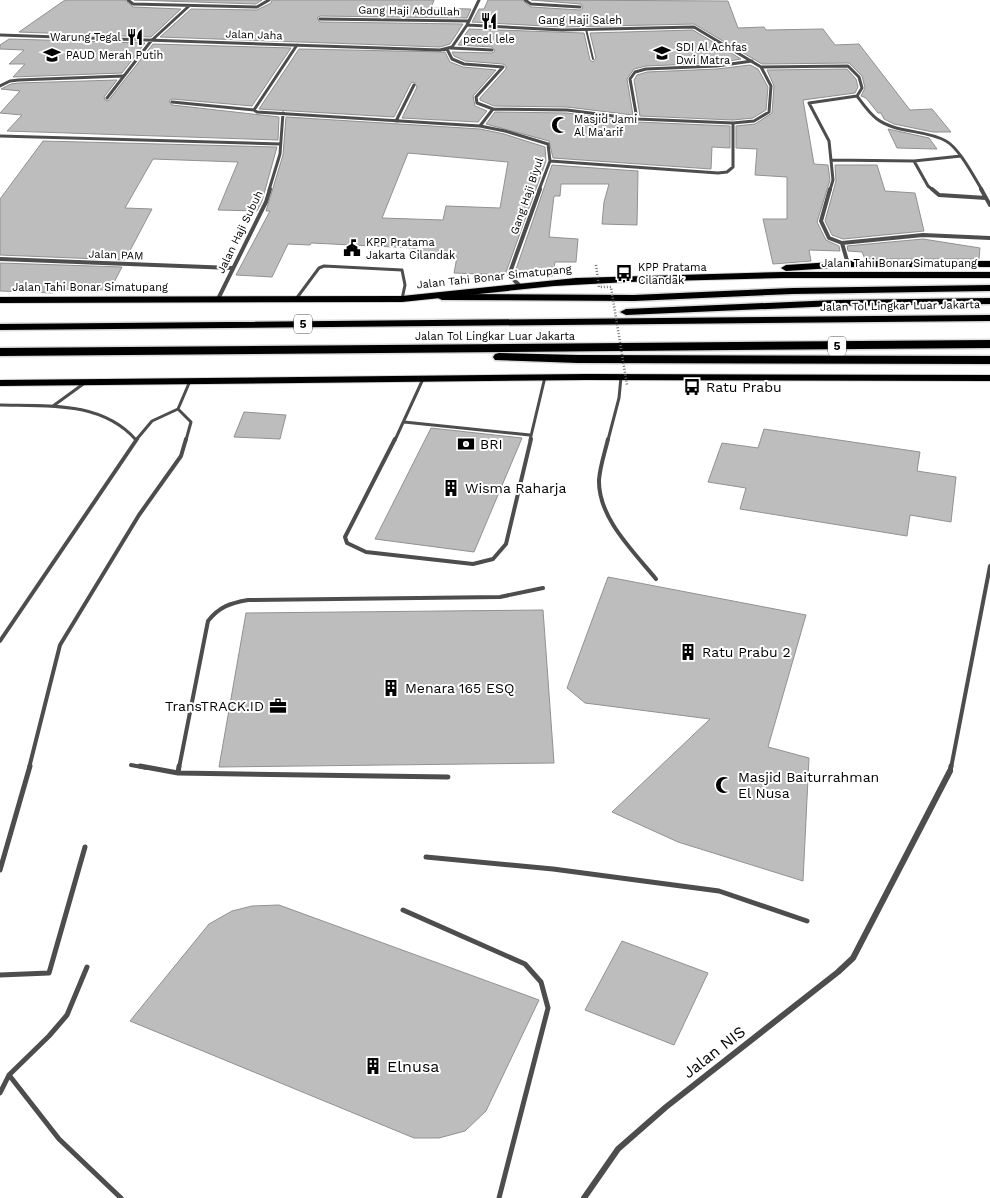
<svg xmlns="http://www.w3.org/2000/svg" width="990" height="1198" viewBox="0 0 990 1198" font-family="'Work Sans',sans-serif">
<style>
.building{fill:#bdbdbd;stroke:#919191;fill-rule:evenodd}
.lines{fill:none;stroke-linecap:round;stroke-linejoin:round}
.trunk-casing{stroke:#dbdbdb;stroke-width:2}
.motorway-casing{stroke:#dbdbdb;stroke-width:3}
.service-far3{stroke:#4d4d4d;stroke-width:2}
.service-far2{stroke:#4d4d4d;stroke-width:3}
.service-far1{stroke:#4d4d4d;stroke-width:4}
.service{stroke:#4d4d4d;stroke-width:5}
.minor-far2{stroke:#4d4d4d;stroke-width:3}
.minor-far1{stroke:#4d4d4d;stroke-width:4}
.minor{stroke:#4d4d4d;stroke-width:6}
.trunk{fill:#000;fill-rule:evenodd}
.motorway{fill:#000;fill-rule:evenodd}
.path-bridge{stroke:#6f6f6f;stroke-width:2.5;stroke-dasharray:1 2;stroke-linecap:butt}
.labels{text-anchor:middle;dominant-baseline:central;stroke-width:4;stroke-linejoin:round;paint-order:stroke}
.far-street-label{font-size:11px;fill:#000;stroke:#fff}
.far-poi-label{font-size:11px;fill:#000;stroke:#fff;text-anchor:start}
.shield{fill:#fff;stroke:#4c4c4c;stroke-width:1}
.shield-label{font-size:12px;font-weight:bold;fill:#000}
.poi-label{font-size:14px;fill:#000;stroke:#fff;text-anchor:start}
.near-street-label{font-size:16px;fill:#000;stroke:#fff}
.near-poi-label{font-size:16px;fill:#000;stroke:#fff;text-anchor:start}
</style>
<rect width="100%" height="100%" fill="#fff"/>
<!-- building -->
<path class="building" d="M65,0h60l8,7 48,2 -30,28 -132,-5z
M134,0h128l-6,4z
M272,0h162l-3,8 40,1 -4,9 -147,-2 -3,2 3,4 143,2 -13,20 -10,3 -280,-10 31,-28 66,1 14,-7z
M488,0h34l9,7 49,3 3,-2 -2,-4 -50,-4 197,1 10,27 26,-1 2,3 57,-1 12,16 24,-1 51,66 22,-1 19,23h-18l-39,-8 -10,-5 -3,-6h-3l-12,-15 -5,-2 4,-8 -3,-12 -13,-13 -87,1 -68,-40 -132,3 -90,-5 7,-13h5z
M469,29l115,4 6,27 3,2 3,-4 -6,-25 103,-3 48,29 -24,4 -71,3 -12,3 -7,10 6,36 -66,-8 -73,-1 -14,-6v-2l26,-29v-3l-3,-2 -38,-3 -11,-5 -2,-4 40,1 3,-2 -3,-4 -34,-2z
M9,39l136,4 -23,30 -109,4 12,-13h-16l15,-14 -24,-1v-4z
M153,44l138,4 -39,58 -80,-7 -3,2 3,4 107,12 -1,23 -271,-9 15,-16 -22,-2 20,-22 -19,-2 10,-5 8,-1 98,-3 -13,17 1,3 3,1z
M299,49l146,3 5,10 13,5 33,3 -23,26 2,10 12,5 -9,11 -76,-4 15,-31 -3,-5 -3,1 -17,34 -135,-8z
M750,65l8,4 10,18 -2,23 -13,8 -20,2 -93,-4 -6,-36 3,-5 10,-3 70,-3z
M847,69l9,10 2,8 -3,6 -52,7 11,64 14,1 2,15 -13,42 9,18 13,6 1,5 -31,-1 2,11 -38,3 -10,-45h24v-42l-32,-2 2,-26 -21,-1v-22l19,-2 17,-11 2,-27 -7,-16z
M495,112l72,1 70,9 93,4v22l-18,-1 -1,22 -158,-11 -4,-17 -63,-17z
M286,117l194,12 24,5 41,13 1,14 -41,114 -51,-2 3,-16 -45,-2 2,-7 -103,-5 -1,2 -22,-1 -16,33 -36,-2 34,-64h-4l17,-56zM408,153l100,9 -8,46 -54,-2 -3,14 -61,-2z
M888,129l41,9 8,11 -40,-1z
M43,141l234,6 -15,54 -5,10 -39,-1 20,-48 -85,-3 -28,49 27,1 -27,51 -125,-5v-56z
M552,165l86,6 -1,54 -35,-1 2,-22 5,-18h-48l-1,12h-6l-5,41 29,2 -2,23h-21l-2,14 -39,-1z
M835,165h42l8,26 30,2 9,38 -81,8 -11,-4 -7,-14 11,-40z
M923,239l57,9 -1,11h-114l-3,-7 -14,-1 -1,-5z
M0,263l122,4 -12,23 -55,-1 -2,4 -53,-2z
M244,412l42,3 -6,24 -46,-2z
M431,428l91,10 -48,114 -99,-13z
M764,429l156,23 -3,19 39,6 -5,45 -41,-7 -3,21 -167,-27 6,-21 -38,-6 14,-39 36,5z
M608,577l198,38 -38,132 41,11 -6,123 -125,-39 -66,-30 98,-93 -125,-16 -18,-15z
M543,610l11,153 -335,4 27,-154z
M279,905l260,95 -53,111 -21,20 -26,7h-25l-284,-117 79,-97 23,-13 20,-5z
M622,941l86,32 -34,72 -89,-35z"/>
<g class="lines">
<!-- trunk casing -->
<g class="trunk-casing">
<path id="trunk" d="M848,261h142v6h-142l-62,4 -5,-3 5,-3z
M783,272h207v6h-207l-155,4 -74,4 -152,16 -402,1v-6l402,-1 174,-18z
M586,374l404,1v6l-404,-1 -586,6v-6z"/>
</g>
<!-- motorway casing -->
<g class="motorway-casing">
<path id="motorway" d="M990,285v6l-197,3 -159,7 -192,-1 -6,-3 6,-3 192,1 159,-7z
M990,298v6l-155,2 -209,9 -6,-3 6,-3 209,-9z
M990,315v6l-990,9v-6z
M990,340v8l-990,8v-8z
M499,353l79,2 412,1v8l-412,-1 -83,-3 -2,-3 2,-3z"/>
</g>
<!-- service-far3 -->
<path class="service-far3" d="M586,29l7,30"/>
<!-- service-far2 -->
<path class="service-far2" d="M296,299l23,-31 5,-2 78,4 3,15 -3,14
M0,405c47,1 102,-4 136,35
M53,406l33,-24
M178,409l12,-28
M178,409l13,13 -5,18
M404,422l126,13
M136,440l16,-19 26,-12
M395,440l28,-61
M530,440l15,-63
M608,440l11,-42 2,-21"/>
<!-- service-far1 -->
<path class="service-far1" d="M395,439l-50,98 2,6 19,9 107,12 20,-5 13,-15 25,-105
M608,439c-3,13 -8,27 -9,41 -1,38 35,72 57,99
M0,641l137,-202
M131,765l16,3
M29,768l31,-123 79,-130 42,-59 5,-17
M179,768l29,-147c11,-14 22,-18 40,-21l252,-3 43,-9
M951,768l39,-202"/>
<!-- service -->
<path class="service" d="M140,766l38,7 270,4
M950,771l1,-5
M178,773l1,-7
M426,857l127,12 166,22 88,30
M0,870l30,-104
M403,910l122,54 16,18 7,26 -49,190
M87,967l-20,48 -18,21 -40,39 50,64 62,59
M0,975l49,-2 36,-126
M0,1093l9,-18"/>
<!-- minor-far2 -->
<path class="minor-far2" d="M128,0l5,4 124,3 12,-7
M525,0l6,4 49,3
M320,19l148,2
M467,25l95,5 132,-3 67,40 10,19 -2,26 -15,9 -21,2 -96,-4 -70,-9 -74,-1 -16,-6 -1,-6 27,-30
M0,35l440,15 12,-3 15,-22 12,-25
M450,48l42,2
M447,49l5,10 12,5 39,3
M761,67l87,-1 11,11 3,11 -5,8c6,8 12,17 20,23 20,15 48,10 69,22 13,7 28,36 36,49
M0,86l10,-5 9,-1 104,-4
M107,98l44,-57 38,-35
M172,102l82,8 3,2 223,14 25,5 43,13 2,17 -11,29
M254,110l43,-65
M637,119l-7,-40 5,-7 11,-3 71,-3 35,-5
M396,121l18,-36
M480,126l13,-17
M0,136l280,8
M831,160l83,1 47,-5
M550,161l168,12 9,-1 6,-5v-44
M914,161l14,25 5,4
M269,190l11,-36 3,-41
M830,190l3,-10 -4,-39 -20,-38 48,-7"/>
<!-- minor-far1 -->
<path class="minor-far1" d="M830,189l-9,32 8,17 13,5 6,21
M932,189l7,6 47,3
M981,189l9,16
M842,243l81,-8 67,3
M0,259l232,9
M519,285l-10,-10 31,-86
M218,299l48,-97 4,-13"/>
<!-- minor -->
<path class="minor" d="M584,1198l34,-49 48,-42 172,-135 15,-14 97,-187"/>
<!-- trunk -->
<use href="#trunk" class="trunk"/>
<!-- motorway -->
<use href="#motorway" class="motorway"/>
<!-- path-bridge -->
<path class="path-bridge" d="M596,265l3,22h12l16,98"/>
</g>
<!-- icons -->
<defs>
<g id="restaurant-bare" transform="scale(1.35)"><path d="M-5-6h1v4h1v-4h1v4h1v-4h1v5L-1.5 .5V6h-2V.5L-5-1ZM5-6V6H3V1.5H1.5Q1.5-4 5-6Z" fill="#000" stroke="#fff" stroke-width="2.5" paint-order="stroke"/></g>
<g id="school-bare" transform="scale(1.35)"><path d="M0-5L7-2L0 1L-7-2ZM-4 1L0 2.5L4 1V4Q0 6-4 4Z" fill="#000" stroke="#fff" stroke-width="2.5" paint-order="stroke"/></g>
<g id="mosque-bare" transform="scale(1.35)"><path d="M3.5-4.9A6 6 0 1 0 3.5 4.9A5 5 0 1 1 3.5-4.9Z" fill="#000" stroke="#fff" stroke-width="2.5" paint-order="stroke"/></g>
<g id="civic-bare" transform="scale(1.35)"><path d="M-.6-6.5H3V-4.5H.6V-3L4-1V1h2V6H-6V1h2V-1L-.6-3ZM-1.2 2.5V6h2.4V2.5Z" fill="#000" stroke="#fff" stroke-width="2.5" paint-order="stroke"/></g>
<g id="bus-bare" transform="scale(1.35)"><path d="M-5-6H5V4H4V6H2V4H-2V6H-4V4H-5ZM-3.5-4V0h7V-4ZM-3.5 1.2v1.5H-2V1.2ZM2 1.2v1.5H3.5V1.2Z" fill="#000" stroke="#fff" stroke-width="2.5" paint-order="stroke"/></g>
<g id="bank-bare" transform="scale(1.35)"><path d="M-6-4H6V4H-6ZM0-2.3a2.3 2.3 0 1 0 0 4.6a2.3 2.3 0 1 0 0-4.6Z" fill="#000" stroke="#fff" stroke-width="2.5" paint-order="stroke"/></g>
<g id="building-bare" transform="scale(1.35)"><path d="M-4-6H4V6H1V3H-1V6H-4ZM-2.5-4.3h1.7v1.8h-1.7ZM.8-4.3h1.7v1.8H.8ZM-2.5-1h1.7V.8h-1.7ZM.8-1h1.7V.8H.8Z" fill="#000" stroke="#fff" stroke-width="2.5" paint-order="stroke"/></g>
<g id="office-bare" transform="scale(1.35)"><path d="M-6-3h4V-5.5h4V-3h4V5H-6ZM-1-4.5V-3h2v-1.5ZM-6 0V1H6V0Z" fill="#000" stroke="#fff" stroke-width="2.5" paint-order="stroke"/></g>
</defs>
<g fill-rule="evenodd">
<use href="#restaurant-bare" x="489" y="21"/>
<use href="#restaurant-bare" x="135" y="37"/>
<use href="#school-bare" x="662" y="53"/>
<use href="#school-bare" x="52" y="55"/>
<use href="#mosque-bare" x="560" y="125"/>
<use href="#civic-bare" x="352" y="248"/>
<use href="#bus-bare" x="624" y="273"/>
<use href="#bus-bare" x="692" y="387"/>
<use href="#bank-bare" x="466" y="444"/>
<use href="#building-bare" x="451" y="488"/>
<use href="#building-bare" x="688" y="652"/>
<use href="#building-bare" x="391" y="688"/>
<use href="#office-bare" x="278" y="706"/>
<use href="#mosque-bare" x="724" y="785"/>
<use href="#building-bare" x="373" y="1066"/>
</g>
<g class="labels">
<!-- far-street labels -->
<g class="far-street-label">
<text transform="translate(409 11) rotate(1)">Gang Haji Abdullah</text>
<text x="580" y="20">Gang Haji Saleh</text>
<text transform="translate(254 35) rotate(2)">Jalan Jaha</text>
<text transform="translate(527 196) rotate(-71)">Gang Haji Biyul</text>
<text transform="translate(240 232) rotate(-64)">Jalan Haji Subuh</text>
<text transform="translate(116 255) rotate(2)">Jalan PAM</text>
<text x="899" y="263">Jalan Tahi Bonar Simatupang</text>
<text transform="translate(494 277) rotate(-6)">Jalan Tahi Bonar Simatupang</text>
<text x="90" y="287">Jalan Tahi Bonar Simatupang</text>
<text transform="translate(900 306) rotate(-1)">Jalan Tol Lingkar Luar Jakarta</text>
<text x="495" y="336">Jalan Tol Lingkar Luar Jakarta</text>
</g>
<!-- far-poi labels -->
<g class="far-poi-label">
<text x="121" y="37" text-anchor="end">Warung Tegal</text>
<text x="489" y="39" text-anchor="middle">pecel lele</text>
<text x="676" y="47">SDI Al Achfas<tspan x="676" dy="13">Dwi Matra</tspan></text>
<text x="66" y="55">PAUD Merah Putih</text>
<text x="574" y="119">Masjid Jami<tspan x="574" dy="13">Al Ma'arif</tspan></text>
<text x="366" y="242">KPP Pratama<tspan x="366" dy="13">Jakarta Cilandak</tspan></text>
<text x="638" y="267">KPP Pratama<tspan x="638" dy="13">Cilandak</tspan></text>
</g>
<!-- shield labels -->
<g class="shield">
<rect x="294" y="314.5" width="18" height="19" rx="4"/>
<rect x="828" y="336.5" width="18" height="19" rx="4"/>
</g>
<g class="shield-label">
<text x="303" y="324">5</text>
<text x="837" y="346">5</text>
</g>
<!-- poi labels -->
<g class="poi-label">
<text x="706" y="387">Ratu Prabu</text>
<text x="480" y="444">BRI</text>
<text x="465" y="488">Wisma Raharja</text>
<text x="702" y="652">Ratu Prabu 2</text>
<text x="405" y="688">Menara 165 ESQ</text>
<text x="264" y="706" text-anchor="end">TransTRACK.ID</text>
<text x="738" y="777">Masjid Baiturrahman<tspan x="738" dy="16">El Nusa</tspan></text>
</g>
<!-- near-street labels -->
<g class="near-street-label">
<text transform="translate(714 1052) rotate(-38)">Jalan NIS</text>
</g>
<!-- near-poi labels -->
<g class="near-poi-label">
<text x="387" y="1066">Elnusa</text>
</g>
</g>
</svg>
